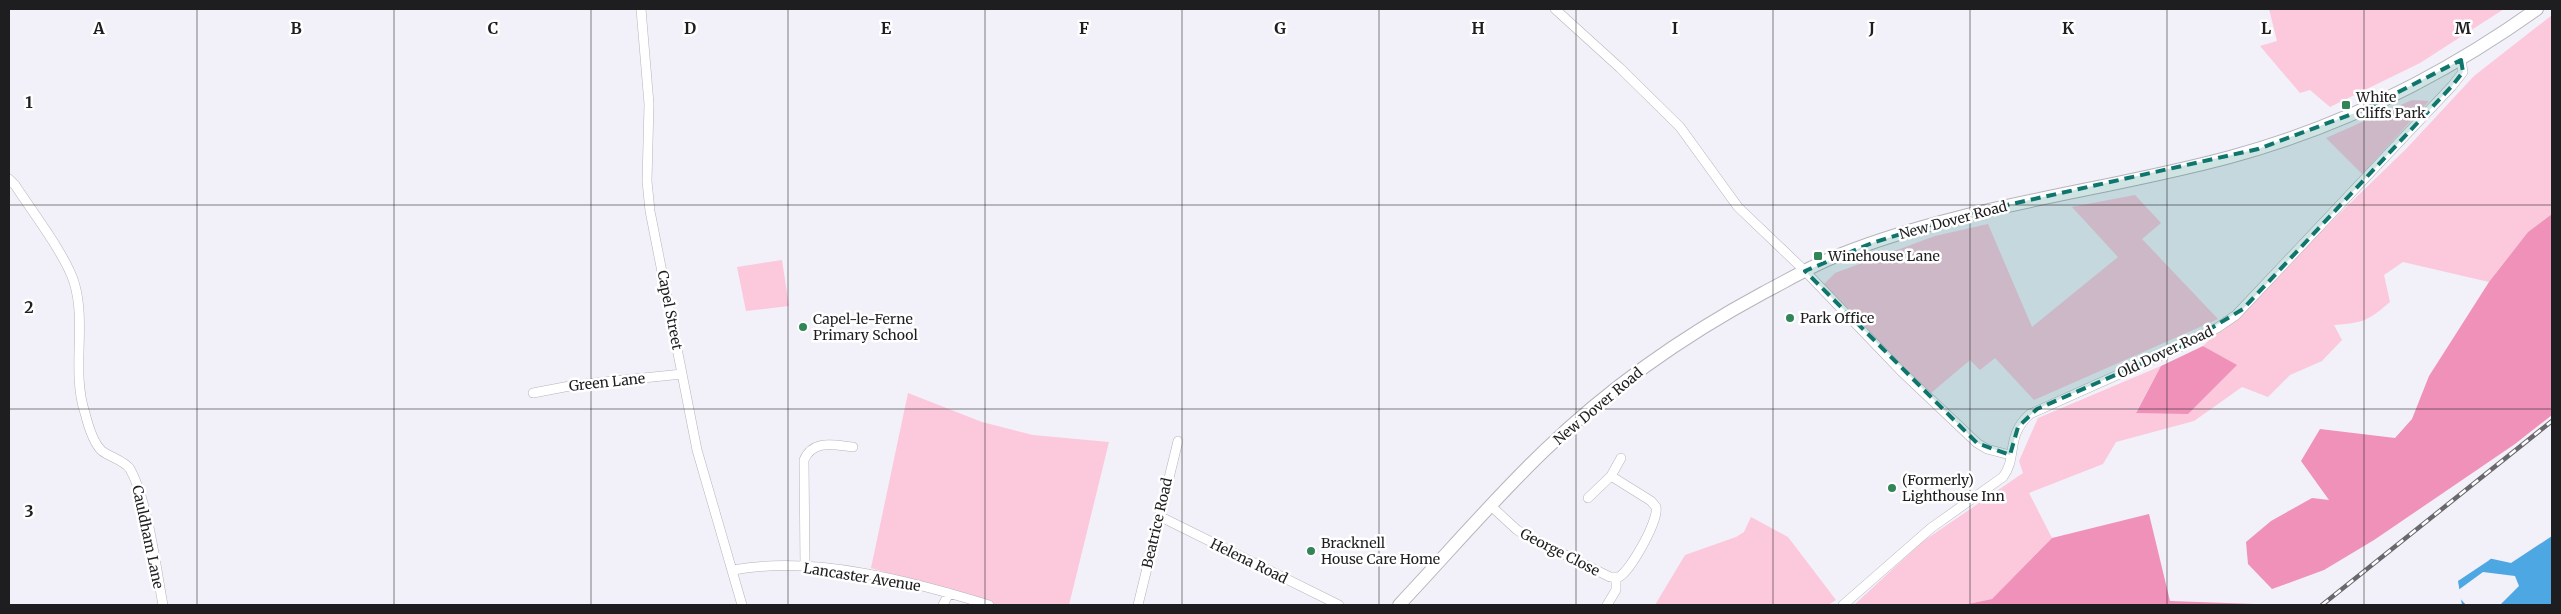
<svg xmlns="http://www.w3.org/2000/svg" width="2561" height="614" viewBox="0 0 2561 614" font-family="Merriweather,serif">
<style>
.green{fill:#fcc8dc}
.forest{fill:#ef91b9}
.water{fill:#4da7e3}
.pier{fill:#f2f0f9}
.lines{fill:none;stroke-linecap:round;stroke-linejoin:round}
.street-casing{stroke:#b6b4bc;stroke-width:10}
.secondary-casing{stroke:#b6b4bc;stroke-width:14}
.street{stroke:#fff;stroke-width:9}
.secondary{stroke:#fff;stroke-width:12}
.rail-casing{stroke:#68686d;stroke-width:4.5}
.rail{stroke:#fff;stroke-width:2.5;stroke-dasharray:8;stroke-linecap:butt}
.marked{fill:#0f766e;fill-opacity:0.2;stroke:#0f766e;stroke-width:4;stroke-dasharray:10 6;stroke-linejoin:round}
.grid{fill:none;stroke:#1e1e21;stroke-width:1;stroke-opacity:0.55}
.poi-dot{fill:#328557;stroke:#fff;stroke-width:2}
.labels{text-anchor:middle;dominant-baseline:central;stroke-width:5;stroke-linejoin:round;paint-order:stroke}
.poi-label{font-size:14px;fill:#1e1e21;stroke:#fff;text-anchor:start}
.street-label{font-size:14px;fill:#1e1e21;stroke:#fff}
.grid-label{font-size:16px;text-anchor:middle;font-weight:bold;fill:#1e1e21;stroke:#fff;stroke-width:5;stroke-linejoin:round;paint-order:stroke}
</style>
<rect width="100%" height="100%" fill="#f2f0f9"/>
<!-- green -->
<path class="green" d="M2269,9h235l-84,54 -90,44 -20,-17 -10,3 -40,-47 17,-5z
M2552,15v199l-24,18 -39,50 -86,-20 -19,13 6,27c-22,19 -27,21 -56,23l8,15 -20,21 -32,14 -22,22 -26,-10 -48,34 -78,21 -13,22 -74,29 23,45 -60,61 -29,6h-109l68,-63 101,-69 -4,-12 19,-43 123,-52 -25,46 100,-47 -33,-19 204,-198 67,-72z
M2412,100l17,1 -67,73 -36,-36z
M2135,195l26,28 -19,16 76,80 -184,81 -39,-42 -15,12 -10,-10 -39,33 -109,-107 13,-13 100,-37 53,-12 44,103 86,-70 -46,-50z
M782,260l7,46 -43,5 -9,-44z
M908,393l74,29 51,13 76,7 -40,163h-77l-121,-37z
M1751,517l37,20 48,63 -8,5h-173l30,-50 51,-18 8,-5z"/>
<!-- forest -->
<path class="forest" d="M2552,214v201l-37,29 -141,96 -50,30 -52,19 -24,-25 -2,-22 25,-21 41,-23 17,2 -28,-39 19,-32 75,9 17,-19 17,-43 60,-94 39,-50z
M2203,346l34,19 -49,49 -52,-1 25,-47z
M2149,514l21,87 85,3 -292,1 29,-6 60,-61z"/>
<!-- water -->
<path class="water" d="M2552,509v96h-90l-4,-24 30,-20z"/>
<!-- pier -->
<path class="pier" d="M2552,507v29l-41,27 -23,-5z
M2483,572l32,4 4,10 -19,19h-34l-8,-9 -1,-5z"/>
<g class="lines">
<!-- street casing -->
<g class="street-casing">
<path id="street" d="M641,9l8,95 -2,77 3,30 47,239 45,155
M1555,9l65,59 60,59 58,80 67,64 96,100 76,72 10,6 23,6
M9,179l6,6c16,25 50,69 59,97 13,42 -3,89 11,131 3,12 8,30 17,38 8,6 23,10 28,18 18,32 26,99 33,136
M533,393l42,-8 107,-11
M1611,476l10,-18
M1491,506l26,24 12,7 81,40h9c12,-7 40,-57 37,-70l-5,-6 -40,-25 -23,22
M1159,516l180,89
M805,567l-1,-107c9,-21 30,-15 49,-13
M733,570c81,-15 178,11 256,35
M943,605l6,-12
M1138,605l40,-164
M1607,605l9,-15v-13
M1843,605l88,-77 72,-51c15,-20 2,-41 27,-63l150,-67 37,-19 19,-13 216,-229 11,-14 -2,-12"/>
</g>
<!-- secondary casing -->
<g class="secondary-casing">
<path id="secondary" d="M1399,605c48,-51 94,-105 145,-154 65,-63 139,-115 219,-158 25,-13 50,-28 76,-38 126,-50 261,-63 391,-98 111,-30 213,-81 307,-148"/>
</g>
<!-- street -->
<use href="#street" class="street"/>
<!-- secondary -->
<use href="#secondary" class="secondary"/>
<!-- rail casing -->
<g class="rail-casing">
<path id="rail" d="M2322,605l230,-184"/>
</g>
<!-- rail -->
<use href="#rail" class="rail"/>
</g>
<!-- marked area -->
<path class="marked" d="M2461,60l2,12 -11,14 -209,223 -63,38 -143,62 -19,18 -8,28 -33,-12 -172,-172 67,-28 86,-27 300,-67 105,-39z"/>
<!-- grid -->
<path class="grid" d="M197,9v596M394,9v596M591,9v596M788,9v596M985,9v596M1182,9v596M1379,9v596M1576,9v596M1773,9v596M1970,9v596M2167,9v596M2364,9v596M9,205h2543M9,409h2543"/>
<!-- markers -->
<g class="poi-dot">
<rect x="2341" y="100" width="10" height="10" rx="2.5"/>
<rect x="1813" y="251" width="10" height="10" rx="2.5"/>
<circle cx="1790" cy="318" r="5"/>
<circle cx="803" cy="327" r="5"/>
<circle cx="1892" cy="488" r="5"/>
<circle cx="1311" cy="551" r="5"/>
</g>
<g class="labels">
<!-- poi labels -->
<g class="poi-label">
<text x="2356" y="97">White<tspan x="2356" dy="16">Cliffs Park</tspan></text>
<text x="1828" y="256">Winehouse Lane</text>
<text x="1800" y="318">Park Office</text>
<text x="813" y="319">Capel-le-Ferne<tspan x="813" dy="16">Primary School</tspan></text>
<text x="1902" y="480">(Formerly)<tspan x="1902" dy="16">Lighthouse Inn</tspan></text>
<text x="1321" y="543">Bracknell<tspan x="1321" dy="16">House Care Home</tspan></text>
</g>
<!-- street labels -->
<g class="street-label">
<text transform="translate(1953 220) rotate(-15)">New Dover Road</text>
<text transform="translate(670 310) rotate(79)">Capel Street</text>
<text transform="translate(2165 352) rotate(-25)">Old Dover Road</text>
<text transform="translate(607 382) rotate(-6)">Green Lane</text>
<text transform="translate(1598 406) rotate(-40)">New Dover Road</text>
<text transform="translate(1157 523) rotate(-77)">Beatrice Road</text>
<text transform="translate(148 537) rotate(78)">Cauldham Lane</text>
<text transform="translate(1560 552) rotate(27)">George Close</text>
<text transform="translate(1249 561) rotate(26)">Helena Road</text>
<text transform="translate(862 577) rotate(9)">Lancaster Avenue</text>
</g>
</g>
<g class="grid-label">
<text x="99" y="34">A</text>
<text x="296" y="34">B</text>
<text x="493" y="34">C</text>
<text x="690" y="34">D</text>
<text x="886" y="34">E</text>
<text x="1084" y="34">F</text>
<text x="1280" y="34">G</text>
<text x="1478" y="34">H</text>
<text x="1675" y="34">I</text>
<text x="1872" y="34">J</text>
<text x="2068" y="34">K</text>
<text x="2266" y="34">L</text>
<text x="2463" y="34">M</text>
<text x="29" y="108">1</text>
<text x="29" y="313">2</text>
<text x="29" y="517">3</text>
</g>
<!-- border -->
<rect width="2561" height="614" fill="none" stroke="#1e1e21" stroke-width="20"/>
</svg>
